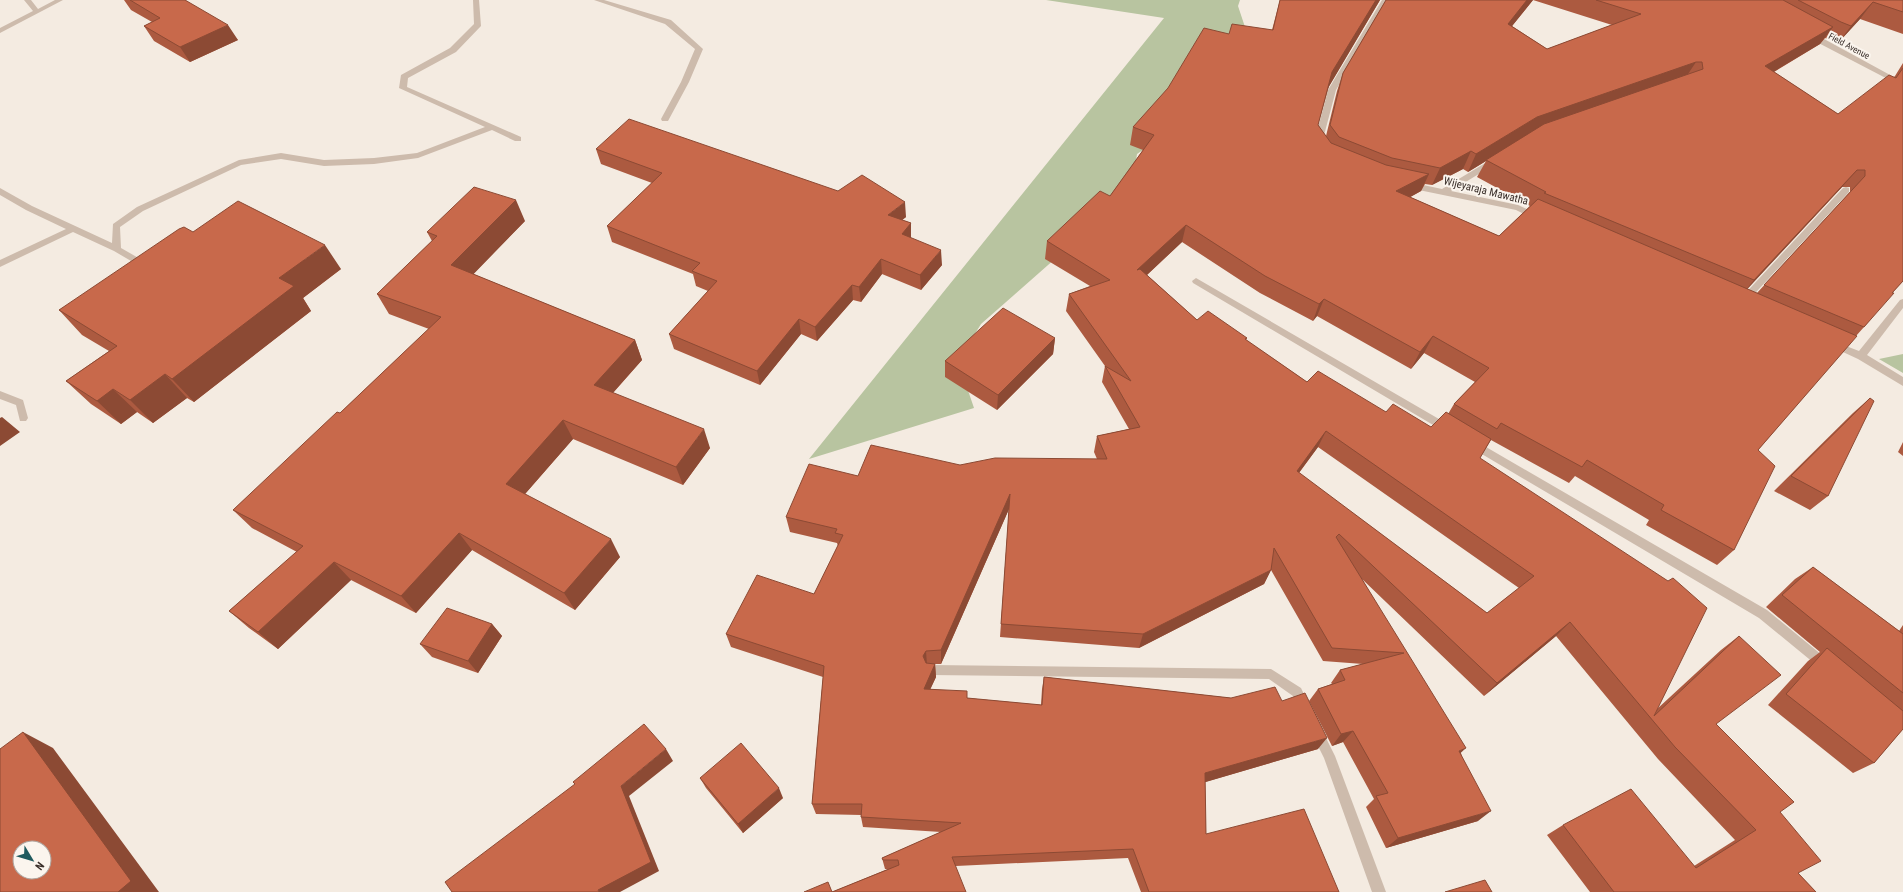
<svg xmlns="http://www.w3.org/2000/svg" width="1903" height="892" viewBox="0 0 1903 892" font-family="'Roboto Condensed',sans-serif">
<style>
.green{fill:#b8c4a0}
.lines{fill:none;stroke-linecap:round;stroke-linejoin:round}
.minor{fill:#cdbbac;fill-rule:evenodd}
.wall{fill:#ac5a40;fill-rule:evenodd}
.shaded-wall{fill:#8c4a34}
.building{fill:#c8694b;stroke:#8c4a34;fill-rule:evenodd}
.labels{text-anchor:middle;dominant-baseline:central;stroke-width:4;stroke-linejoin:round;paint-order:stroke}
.far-street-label{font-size:9px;fill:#3b302b;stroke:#fbf5ee}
.street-label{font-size:11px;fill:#3b302b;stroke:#fbf5ee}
</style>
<rect width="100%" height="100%" fill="#f4ebe1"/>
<!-- green -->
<path class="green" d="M1046,0h194l-2,6 8,24 -60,90 -49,34 -6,38 -150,132 -23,37 16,47 -165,51 355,-441z
M1903,354v19l-24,-14z"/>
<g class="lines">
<!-- minor -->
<path class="minor" d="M24,0h7l7,9 17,-9h8l-63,33v-5l33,-17z
M473,0h6l2,26 -25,26 -48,26 -1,9 114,50v4h-6l-23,-11 -74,28 -44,6 -50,2 -43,-7 -40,6 -98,46 -23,16 1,21 28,16 1,2 -1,2h-6l-29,-17 -41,-19 -73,35v-7l66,-31 -40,-19 -26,-15v-7l32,18 80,37 1,-19 24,-17 102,-47 42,-7 43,7 50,-2 43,-5 68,-26 -86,-39 2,-13 49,-27 24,-24z
M594,0h10l67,20 32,29 -14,33 -21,39h-6l-1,-2 20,-37 14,-33 -30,-25z
M1382,0h6l-52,90 -14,53 -1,2h-6l-1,-2 14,-53z
M1807,33h6l90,49v5l-96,-50z
M1492,159l3,1v4l-44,27 67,14 22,10v4h-6l-18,-9 -107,-22 -4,-3 4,-3 33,7z
M1846,187l3,1v4l-103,111h-6l-2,-2 2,-2 103,-111z
M1196,278l255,148 2,3 -2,3h-6l-252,-149 -1,-2z
M1903,299v9l-36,47 36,22v9l-45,-27 -28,-13 -2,-2 5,-3 26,10 41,-51z
M0,391l23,9 5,18 -2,3h-6l-4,-16 -16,-6z
M1474,440l293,170 61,50 2,4 -2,4 -4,1 -4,-1 -61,-50 -289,-171 -1,-3 1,-3z
M931,665l340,4 30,19 9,19 -2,4 -4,2 -4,-2 -7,-15 -24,-17 -338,-4 -4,-1 -2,-4 2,-4z
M1317,726l4,2 14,28 51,136h-14l-48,-134 -13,-26 2,-4z"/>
</g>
<!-- wall -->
<path class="wall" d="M124,0h61l53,40 -48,22 -36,-21 -10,-15 8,-4 -21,-12z
M1280,0h100l-51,86 -11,39 8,11 11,-45 6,-18 43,-73h517v34l-43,-15 -22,24 -13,-5 -5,6 -46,28 64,42 56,-37 1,-1 8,-13v218l-11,12 -28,34 -8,9 -98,114 -24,100 -17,15 -71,-40 3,-5 -74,-44 -6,7 -78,-43 -11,18 177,251 64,-59 18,-14 -23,88 64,88 18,61 18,19h-226l-43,-57 16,-10 131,41 41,-26 -77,-81 -102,-123 -72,60 -122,-117 99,174 17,68 -92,27 -20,-41 8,-8 -31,-57 -11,4 -23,-45 9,-12 14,-5 -1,-1 9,-13 23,-6 -40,-3 -52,-91 -7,14 -125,64 -139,-11 9,-128 -68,155h-6l1,13 -6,12 37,9 74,7 1,-16 2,-12 187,21 51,3 36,48 -113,33 1,52 133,58h-198l-13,-34 -172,8 -124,26 56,-23h-3l-3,-11 59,-26 -78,-5 -2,-10v-2l-45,-1 -4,-10 11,-127 -92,-30 -5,-13 88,-40 24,-48 -1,-3 -47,-11 -4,-15 72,-41 102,-11 137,-6 -3,-7 3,-16 32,-7 -27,-47 3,-16 -39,-55 3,-17 21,-8 -45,-27 2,-18 63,-45 33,-46 -13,-5 3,-18 96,-93 43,-4zM1533,0l79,25 -65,24 -35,-23zM1486,161l-9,16 53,29 -31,30 -89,-39 11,-6 4,-7 7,1 31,-16 5,3zM1842,187h8v5l-93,101 -10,-4zM1182,242l78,51 53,28 4,-5 94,53 13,-16 51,29 -21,22 -6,10 -17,13 -45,-15 -79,-30 -61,-42 1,-2 -50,-18 -50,-45zM1318,447l201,141 -32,25 -188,-140z
M596,149l310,68 -4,3 9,3v15l31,27 -21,25 -39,-16 -21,28 -8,-2 -36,41 -16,-7 -41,51 -86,-36 -5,-15 39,-43 -12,-5 -3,-12 -81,-32 -5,-16 45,-43 -51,-19z
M525,221l-52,53 162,66 7,20 -29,33 97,55 -27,37 -110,-46 -48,55 95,63 -45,53 -103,-60 -56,63 -65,-33 -73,69 -29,-21 -20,-17 68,-59 -45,-24 -19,-18 107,-97 89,-84 -40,-15 -12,-20 55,-53 -5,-9z
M193,232l148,37 -38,29 8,13 -117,91 -7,-4 -34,25 -16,-11 -16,12 -30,-20 -25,-23 43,-30 -27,-16 -23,-25z
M1055,338l-2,16 -56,56 -52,-33v-16z
M1870,398l-42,98 -18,14 -36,-19 79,-78z
M1903,442v14l-5,-4z
M1813,567l86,64 4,-6v104l-29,34 -21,10 -85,-68 40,-44 12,-9 -54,-45 29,-28z
M492,624l10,12 -24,37 -46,-16 -12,-13z
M700,778l83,20 -40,35 -37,-45z"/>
<!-- shaded-wall -->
<path class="shaded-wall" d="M1376,0h4l-53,90 5,-18z
M1527,0h6l-33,41 8,-17z
M1873,2l-13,17 -22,24 13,-17z
M228,25l10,15 -48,22 -10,-15z
M1833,27l-13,17 -67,40 12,-18z
M1696,62l-12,18 -198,80v1l-18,11 8,-18 61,-37z
M1471,151l-8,18 -31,16 8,-17z
M1857,170l-15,17 -102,110 14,-17z
M1429,174l-8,17 -32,18 7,-18z
M516,200l9,21 -63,65 -11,-21z
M905,202l1,15 -17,13 -1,-15z
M911,223v15l-9,-4z
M1186,225l-4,17 -48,45 3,-17z
M325,245l16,24 -38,29 8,13 -117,91 -22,-23 107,-101z
M941,250l1,15 -21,25 -1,-15z
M881,259l1,15 -21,28 -2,-15z
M852,285l1,15 -36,41 -2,-14z
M1324,299l-7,17 -4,5 6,-17z
M799,319l2,15 -41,51 -3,-14z
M1433,336l-9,17 -13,16 9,-17z
M1055,338l-2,16 -56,56 1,-15z
M635,340l7,20 -40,45 -8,-20z
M165,374l22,24 -34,25 -23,-23z
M113,389l24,23 -16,12 -24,-23z
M2,417l18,15 -20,14v-28z
M563,420l10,19 -55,63 -12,-18z
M704,429l6,19 -27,37 -7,-18z
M1326,431l-8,16 -29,39 8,-15z
M1010,494l-1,15 -68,155v-14z
M459,533l13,17 -56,63 -15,-17z
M611,539l9,18 -45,53 -11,-17z
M334,562l17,18 -73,69 -20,-17z
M1271,570l-7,14 -125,64 4,-14z
M1570,622l-14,14 -72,60 13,-13z
M492,624l10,12 -24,37 -10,-12z
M926,651l1,14 -4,-9z
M935,664l1,13 -11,24 -1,-12z
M1353,731l-10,11 -11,4 9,-12z
M23,732l30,16 106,144h-41z
M1327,738l-9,11 -119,35 6,-11z
M1466,748l-13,12 6,-9z
M666,749l7,12 -44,35 30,75 -39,21h-21l-1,-2 23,-104z
M779,788l4,10 -40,35 -5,-9z
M1491,811l-13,10 -92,27 12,-10z"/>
<!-- building -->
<path class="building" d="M130,0h55l43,25 -48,22 -36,-21 16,-8z
M1280,0h96l-44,72 -14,53 13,18 55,22 43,9 -33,17 103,45 39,-37 319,137 -99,114 17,16 -41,84 -73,-40 3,-5 -77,-45 -5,7 -81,-44 -4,6 -43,-25 35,-36 -56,-32 -13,16 -96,-53 -5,5 -54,-28 -79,-51 -49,45 3,-1 57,51 11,-9 39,27 -2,1 62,43 11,-11 68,41 7,-8 38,23 15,-15 45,27 -11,19 188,123 5,-3 34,30 -53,108 85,-80 42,39 -65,49 78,78 -14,10 41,49 -23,12 18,19h-202l-51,-67 68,-36 65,79 60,-38 -81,-83 -105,-125 -73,61 -158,-149 -3,3 130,211 -7,3 32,60 -93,27 -22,-42 12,-3 -35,-62 -12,3 -23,-45 27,-9 -5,-10 64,-17 -72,-5 -58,-100 -3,22 -128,64 -142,-10 9,-130 -69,156 -15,1 -3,5 3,7 9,1 -11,25 43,2v7l75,7 2,-28 187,21 44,-11 7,14 23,-8 22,45 -122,35 1,61 98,-25 35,83h-190l-16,-43 -181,8 14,35h-162l24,-10 4,10 67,-27 -1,-5h-15l-1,-2 79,-35 -100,-6 1,-13h-50l12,-138 -98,-32 31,-59 57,19 29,-59 -8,-2 2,-4 -51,-12 23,-53 49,12 13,-31 89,20 35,-7 112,1 -10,-23 43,-9 -35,-61 26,15 -62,-87 41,-14 -63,-39 53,-50 10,5 44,-61 -21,-8 35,-39 36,-60 25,6 3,-10 41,6zM1326,431l208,145 -47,37 -190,-142z
M1386,0h141l-19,24 39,25 94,-35 -45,-14h187l50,27 -68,39 73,48 51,-39 7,3 7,-10v213l-11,12h2l-30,34 -100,-42 101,-109v-6h-8l-103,110 -210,-87 2,-1 -60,-32 58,-36 159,-55 -1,-7h-6l-159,55 -61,37 -5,-3 -31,17 -48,-10 -53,-21 -9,-12 13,-52z
M1798,0h105v12l-30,-10 -22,24 -10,-4z
M629,119l209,72 24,-16 43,27 -17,13 23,8 -9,11 39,16 -21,25 -39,-16 -22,28 -7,-2 -37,42 -16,-8 -42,52 -88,-37 48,-53 -25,-10 8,-8 -93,-37 55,-53 -66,-24z
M474,187l42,13 -65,65 184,75 -41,45 110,44 -28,38 -113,-47 -57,64 105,55 -47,54 -105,-60 -58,63 -67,-34 -76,70 -29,-21 74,-65 -70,-36 104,-98 3,1 101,-96 -64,-23 60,-58 -10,-4z
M238,201l87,44 -46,33 15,8 -122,93 -7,-5 -35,26 -17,-11 -16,12 -31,-20 51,-35 -58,-36 120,-81 5,-2 9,5z
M1003,308l52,30 -57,57 -53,-34z
M1870,398l4,3 -46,95 -37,-20z
M1813,567l90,67v59l-121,-98z
M447,608l45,16 -24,37 -48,-17z
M1827,648l76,63v18l-29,34 -88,-69z
M644,724l22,25 -45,37 30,76 -53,28 1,2h-147l-7,-10 130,-98 -2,-2z
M23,732l108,149 -13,11h-118v-143zM20,848h24v24h-24z
M741,743l38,45 -41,36 -38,-46z
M1485,880l7,12h-47z"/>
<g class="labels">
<!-- far-street labels -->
<g class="far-street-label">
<text transform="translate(1849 46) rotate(28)">Field Avenue</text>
</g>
<!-- street labels -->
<g class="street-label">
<text transform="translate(1486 191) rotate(14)">Wijeyaraja Mawatha</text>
</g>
</g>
<!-- north arrow -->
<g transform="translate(32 860) rotate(128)"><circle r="19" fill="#fbf5ee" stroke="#aea6a0"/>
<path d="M0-3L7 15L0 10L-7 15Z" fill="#1f5a5e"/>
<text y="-6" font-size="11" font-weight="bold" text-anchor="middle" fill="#3b302b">N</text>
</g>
</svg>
